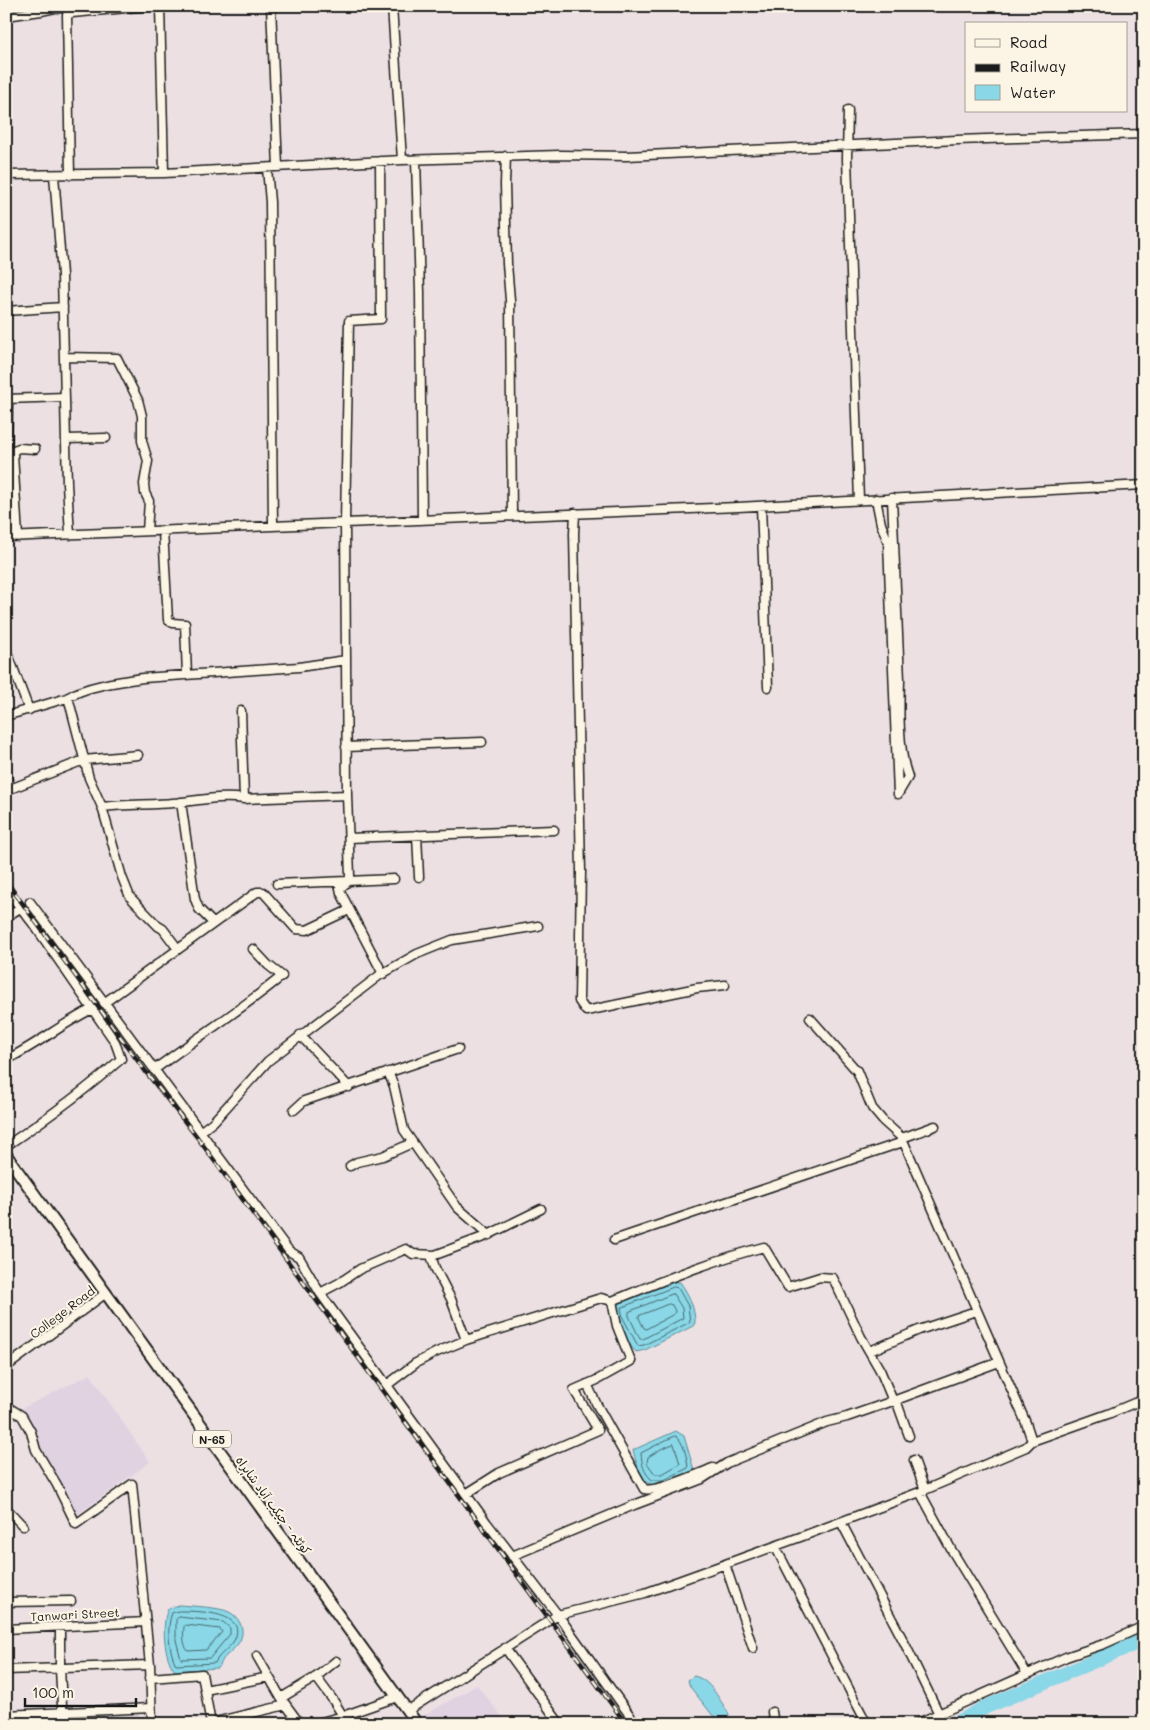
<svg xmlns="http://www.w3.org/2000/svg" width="1150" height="1730" viewBox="0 0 1150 1730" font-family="Mali,'Playpen Sans Arabic',sans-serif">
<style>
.built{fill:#e1d2e2}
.water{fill:#89d7e7;stroke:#5d8c96}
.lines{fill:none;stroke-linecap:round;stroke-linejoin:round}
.shore{stroke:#48676d;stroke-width:1}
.river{stroke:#89d7e7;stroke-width:14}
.minor-casing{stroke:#1c1c1c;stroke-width:11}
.highway-casing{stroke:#1c1c1c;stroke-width:14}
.minor{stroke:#fcf5e5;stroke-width:8}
.highway{stroke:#fcf5e5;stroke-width:10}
.rail-casing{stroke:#1c1c1c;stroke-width:4.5}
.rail{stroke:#fcf5e5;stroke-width:2.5;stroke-dasharray:8;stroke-linecap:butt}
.labels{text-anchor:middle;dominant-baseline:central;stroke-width:4;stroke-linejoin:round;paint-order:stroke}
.shield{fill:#fcf5e5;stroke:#5f5d58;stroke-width:1}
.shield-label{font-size:11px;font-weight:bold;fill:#1c1c1c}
.street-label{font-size:12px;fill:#1c1c1c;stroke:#fcf5e5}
</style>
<rect width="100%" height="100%" fill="#ece0e3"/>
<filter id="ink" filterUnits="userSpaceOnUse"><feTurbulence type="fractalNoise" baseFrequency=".02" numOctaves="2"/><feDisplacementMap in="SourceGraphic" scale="10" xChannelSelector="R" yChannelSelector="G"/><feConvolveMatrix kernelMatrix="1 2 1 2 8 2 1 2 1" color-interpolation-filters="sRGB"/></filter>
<g filter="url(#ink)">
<!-- built -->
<path class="built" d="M90,1374l60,88 -77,56 -52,-109z
M477,1685l31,39h-86l-1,-7z"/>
<!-- water -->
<path class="water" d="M673,1282h7c9,12 15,26 15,41l-2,3 -48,24 -9,2c-11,-10 -17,-31 -20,-46l4,-3z
M676,1431l8,5 10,34c-6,4 -12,5 -18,8 -3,2 -7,5 -10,6 -23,9 -29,-18 -33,-34z
M179,1605c11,1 41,2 50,7 9,4 16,16 12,26 -2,7 -10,13 -15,18 -5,4 -4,9 -9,12l-42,3c-11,-12 -14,-48 -7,-62z
M694,1676c17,4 26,25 35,38l-1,4 -4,2 -10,-3 -23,-29 -2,-4 -1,-4z"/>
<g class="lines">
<!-- shore -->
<path class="shore" d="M674,1287l4,1 10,18 2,16 -46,23 -6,1 -15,-28 -2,-10z
M673,1294l9,14 1,10 -40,21h-3l-11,-23v-4z
M669,1304l3,1 3,6 -1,3 -28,15 -2,-1 -5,-10v-2z
M676,1436c8,6 11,22 12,32l-24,12h-12c-9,-8 -10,-16 -11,-27l25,-13z
M674,1444l6,20 -18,10h-7l-8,-11 1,-6 13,-8z
M179,1611c14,0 65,0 57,25 -3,11 -16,16 -21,27l-39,2c-7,-14 -10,-38 -4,-52z
M179,1617l44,5 7,6v6l-20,24 -29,1 -5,-19v-20z
M186,1625l34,4 2,3 -16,18 -18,1c-5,-6 -5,-16 -4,-24z"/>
<!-- river -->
<path class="river" d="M955,1724l31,-17 158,-67"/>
<!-- minor casing -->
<g class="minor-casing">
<path id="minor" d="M53,6l2,2 26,-1
M160,6l4,167
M271,6l7,161
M392,6l10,154
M6,16l35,-5 14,-3
M848,110l-1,49 12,341
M506,156l-1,28 2,80 3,36 2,216
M416,160l4,132 2,228
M267,168l3,34 3,323
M6,175l158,-2 238,-13 158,-5 67,1 330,-16 187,-6
M54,175l8,100 5,209 3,51
M70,175l-3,-160 5,-2 77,-7
M6,311l57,-4
M64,357l53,1 21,42 4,16v25l6,20 -4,23 1,9 4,8 -2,30
M8,398l-1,62 5,77
M6,399l59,-2
M67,439l39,-1
M892,498l8,182c-1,28 -2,70 8,97l-10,17
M876,499l5,25 7,18 10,252
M761,506l7,181
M575,513l-1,21 7,337 -2,130 7,10 111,-23 28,-3
M163,531l5,89 5,3 12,1 2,51
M6,537l732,-30 406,-22
M18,537l-5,-83 1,-4 5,-2 16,1
M6,649l23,61
M68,697l21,81 13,29 20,70 8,20 28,29 5,3 15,20
M241,711l3,88
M6,716l61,-18c18,-12 55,-17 76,-20l156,-11 47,-7
M346,747l136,-5
M6,771l4,18
M6,792l4,-3 74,-29 54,-5
M347,795l3,81 -1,5 -9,7 1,5 42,81
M181,802l14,97 4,10 14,14
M102,807c24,-3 47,-2 71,-4 23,-2 48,-8 71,-4l103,-4 -2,-273 4,-201 32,-2 -1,-158
M417,835l2,42
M349,838l205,-8
M277,884l117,-5
M6,889l29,37 80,116 6,17c-36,32 -75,60 -115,87
M30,902l259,349 10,6 21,36 167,230 71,92 78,109
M6,917l14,-9
M104,1003l153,-111h6l33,37 11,1 42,-20
M810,1018l47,53 15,37 11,13 19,17
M300,1035l49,52
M6,1060c30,-15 56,-36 86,-51
M154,1070c42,-32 87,-60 128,-94l-14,-11 -15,-16
M388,1072l6,14 10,44 53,77 32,28
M294,1110l10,-9 154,-52
M935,1126l-33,12 124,285 6,18
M200,1132l13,-10 55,-61 112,-86 37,-21 35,-14 86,-14
M350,1166l7,-4 26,-6 29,-13
M614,1240l289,-98
M431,1255l4,13 16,31 15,41
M320,1293l19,-10 21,-14 46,-20 7,5 22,1 51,-19 55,-27
M870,1351l49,-21 57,-19
M6,1367l100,-74
M587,1384l10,21 47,84c12,4 56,-16 69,-21
M387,1385l29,-22 21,-11 29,-12 135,-42 11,3c50,-20 100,-41 152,-54l24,40 32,-10 13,1 28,59 19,33 13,31 106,-39
M896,1400l13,36
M6,1406l16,10 9,16 5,18 21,35 19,39 56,-40 18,181 2,59
M914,1460l11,30
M920,1492l31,57 76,125
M466,1494l33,-21 99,-43 -24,-40 23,-10 34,-19 -14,-35 -5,-25
M6,1508l17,18
M841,1522l63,120 35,72
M775,1546l92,178
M512,1556l122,-51 68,-26 25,-16 100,-41 20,-5 46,-16
M725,1564l28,84
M6,1602l65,-1
M60,1627v42l3,55
M6,1629l140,-7
M505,1648l55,76
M257,1656l24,42 19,26
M6,1670l144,-5
M316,1677l17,23 10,16
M150,1678l52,-4 9,50
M205,1690l64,-13
M281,1698l35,-21 20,-16
M407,1711l151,-96 87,-22 158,-57 117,-44 106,-45 6,-6 76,-27 36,-15
M772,1712l2,12
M6,1715l145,-7
M211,1723l75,-18
M314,1724l29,-8 54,-19
M916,1724l150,-67 38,-13 40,-18"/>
</g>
<!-- highway casing -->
<g class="highway-casing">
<path id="highway" d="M6,1155l411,569"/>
</g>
<!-- minor -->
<use href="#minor" class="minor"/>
<!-- highway -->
<use href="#highway" class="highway"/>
<!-- rail casing -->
<g class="rail-casing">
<path id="rail" d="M6,881l140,191 51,65 429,587"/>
</g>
<!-- rail -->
<use href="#rail" class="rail"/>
</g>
</g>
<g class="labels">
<!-- shield labels -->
<rect class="shield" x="193" y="1430.5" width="38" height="17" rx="4"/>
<g class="shield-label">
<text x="212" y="1439">N-65</text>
</g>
<!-- street labels -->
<g class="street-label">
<text transform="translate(62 1312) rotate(-37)">College Road</text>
<text transform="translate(274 1505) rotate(54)">کوئٹہ - جیکب آباد شاہراہ</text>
<text transform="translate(75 1614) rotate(-3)">Tanwari Street</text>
</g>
</g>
<!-- margin -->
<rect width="1150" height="1730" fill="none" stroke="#fcf5e5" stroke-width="25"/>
<rect x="12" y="12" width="1125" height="1705" fill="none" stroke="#1c1c1c" stroke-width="2" filter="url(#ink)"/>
<!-- legend -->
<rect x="965" y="22" width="162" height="90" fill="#fcf5e5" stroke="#a29e95"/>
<rect x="975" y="39" width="25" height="8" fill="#fcf5e5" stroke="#a29e95"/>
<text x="1010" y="48" font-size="15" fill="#1c1c1c">Road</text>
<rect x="975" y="64" width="25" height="8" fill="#1c1c1c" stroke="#a29e95"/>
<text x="1010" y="72" font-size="15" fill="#1c1c1c">Railway</text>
<rect x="975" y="85" width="25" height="15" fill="#89d7e7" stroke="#a29e95"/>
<text x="1010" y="98" font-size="15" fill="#1c1c1c">Water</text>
<!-- scale -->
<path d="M25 1698v8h111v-8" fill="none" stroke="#1c1c1c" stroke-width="2.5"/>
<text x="32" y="1698" font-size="15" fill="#1c1c1c" stroke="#fcf5e5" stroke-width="4" paint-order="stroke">100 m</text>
</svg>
